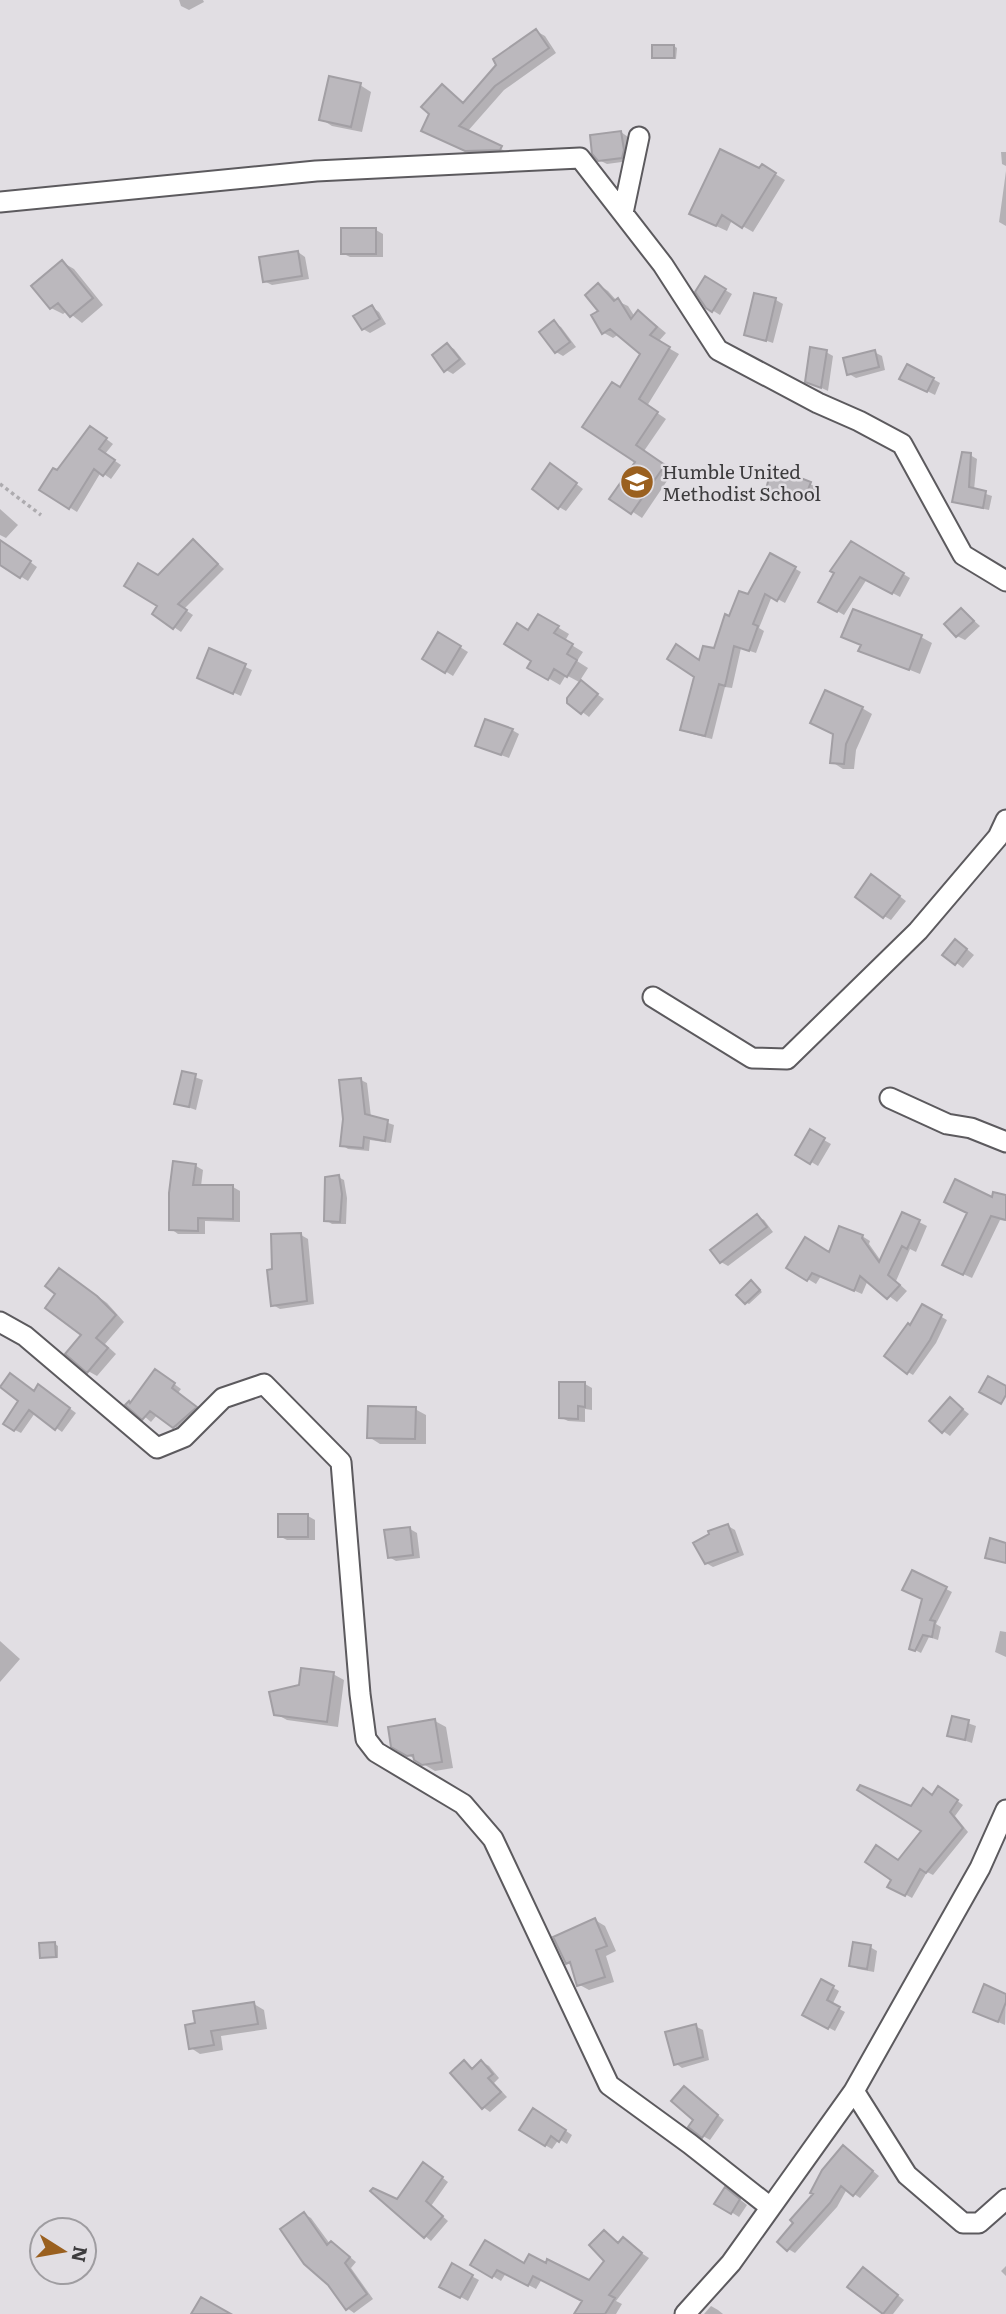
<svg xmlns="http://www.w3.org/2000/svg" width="1006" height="2314" viewBox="0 0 1006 2314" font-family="Literata,serif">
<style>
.shadow{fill:#0003}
.building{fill:#bbb8bd;stroke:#a29fa4;stroke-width:2}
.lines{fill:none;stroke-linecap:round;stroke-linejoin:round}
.minor-casing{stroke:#5c5a5e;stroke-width:23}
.path{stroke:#adabaf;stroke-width:3.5;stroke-dasharray:3.5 3.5;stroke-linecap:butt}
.minor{stroke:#fff;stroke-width:19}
.labels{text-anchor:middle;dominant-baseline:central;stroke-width:5;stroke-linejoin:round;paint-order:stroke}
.poi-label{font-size:19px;fill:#3d3c3e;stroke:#e1dee3;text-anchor:start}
</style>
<rect width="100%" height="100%" fill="#e1dee3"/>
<!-- shadow -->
<path class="shadow" d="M179,0h24l1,2 -15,8 -8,-4z
M536,31l9,5 11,17 -52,37 -37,42 42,21 -34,3 -43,-21 10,-49 22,17z
M674,46l3,2 -1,11 -23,-2z
M360,85l11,7 -9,40 -30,-6 -11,-7z
M621,132l7,5 1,24 -22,3 -8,-4z
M1001,152h5v14l-4,-2z
M762,166l23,14 -32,52 -21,-12 -5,11 -26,-12z
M1006,171v55l-7,-4z
M376,230l7,4v23h-33l-8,-4z
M298,252l7,5 4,22 -37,6 -8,-4z
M62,262l12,7 29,36 -21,18 -15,-12 -4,3 -12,-6z
M706,279l26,15 -12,21 -13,-8z
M599,285l9,6 9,10 11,5 7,11 4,-5 9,6 18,15 -8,9 21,12 -32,52 19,13 -22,32 29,21 -31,46 -30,-20 25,-37 -16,-72 21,-35 -23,-20 -6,4 -9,-5z
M776,300l7,4 -10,39 -27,-9z
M372,307l7,5 7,12 -16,9 -7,-4z
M554,323l7,4 15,20 -13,9 -7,-4z
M447,345l7,4 12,15 -13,10 -7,-4z
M826,352l7,4 -5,35 -21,-10z
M874,352l8,4 3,14 -29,8 -7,-4z
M933,379l7,4 -5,12 -26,-13z
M97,432l16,12 -8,10 16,11 -10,14 -10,-7 -24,40 -35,-22z
M970,455l7,4 -3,31 18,6 -3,14 -28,-6 -7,-3z
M558,470l25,19 -17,22 -7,-4z
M810,484l6,3 -5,12 -19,-8 -2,9 -23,-7z
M0,509l18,16 -12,13 -6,-3z
M194,542l30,27 -40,40 9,6 -12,17 -27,-19 5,-7 -1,-29z
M852,543l58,35 -10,19 -33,-18 -23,36 -24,-14z
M21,555l16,12 -9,14 -24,-15z
M771,555l30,17 -16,31 -13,-7 -13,32 5,3 -8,22 -15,-5 -9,40 -7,-1 -13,52 -23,-6 -7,-4 18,-67 15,-12 15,-32 19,-22z
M962,610l18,16 -15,14 -8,-4z
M539,616l30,18 -4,7 18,11 -6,9 11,7 -9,14 25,17 -15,18 -20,-15 12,-19 -15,-8 -6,10 -31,-18 4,-6 -4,-29z
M439,634l29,18 -15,24 -29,-18z
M921,637l11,6 -12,31 -59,-24z
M210,651l42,19 -11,26 -37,-17z
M862,708l10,6 -16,36 -2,19h-11l-11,-7z
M512,730l7,4 -10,24 -24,-9z
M879,881l27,20 -15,19 -7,-4z
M962,945l12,10 -11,13 -18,-14z
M183,1073l20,7 -7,30 -20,-7z
M361,1080l6,3 4,34 23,8 -3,18 -21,-3 -1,11 -21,-2 -6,-4z
M810,1132l21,12 -13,22 -20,-12z
M196,1166l7,4 -2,16 32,1 7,4v31l-35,-1v13h-27l-7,-5z
M338,1177l6,3 3,18 -1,26h-14l-6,-4z
M1006,1197v24l-6,-1 -28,58 -20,-9 41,-69z
M903,1214l24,12 -11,26 -6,-3 -14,32 11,10 -10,11 -29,-22 -6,14 -41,-18 -5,8 -28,-17 42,-13 32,-18 8,5 -1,3 12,17z
M757,1216l7,4 9,12 -45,34 -7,-4z
M301,1235l7,4 6,65 -34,5 -7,-4 1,-34z
M68,1275l39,28 17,19 -19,22 11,10 -19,22 -9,-5 -4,-36z
M754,1284l8,8 -13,12 -2,-1z
M922,1306l25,14 -11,23 -23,32 -5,-3z
M162,1375l19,14 -3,4 25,19 -22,19 -24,-16 -6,7 -20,-17z
M585,1384l7,4v22l-7,-1v13l-17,-1 -8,-4z
M45,1390l31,23 -14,19 -27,-19 -14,20 -6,-3 20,-38z
M950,1399l19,15 -19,22 -7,-5z
M415,1409l11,6v29h-46l-11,-7z
M308,1516l7,4v20h-28l-8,-4z
M728,1526l7,4 9,25 -31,12 -7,-4z
M410,1529l7,4 3,25 -24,3 -7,-4z
M913,1572l39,20 -16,32 5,3 -3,13 -9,-3 -8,16 -10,-5 13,-49z
M1000,1631l6,1v25l-11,-5z
M0,1641l20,18 -20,23z
M333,1674l11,6 -6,47 -51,-7 -11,-6 24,-27z
M953,1718l23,8 -4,17 -23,-8z
M435,1721l11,6 7,41 -18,3 -42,-25z
M945,1792l18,13 -8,11 13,16 -35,43 -6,-3 -15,26 -22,-12 9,-24 25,-31 -12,-23z
M595,1920l10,6 11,25 -10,5 8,26 -25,8 -11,-6 -5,-18 -6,-3z
M55,1944l3,2v12l-16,-1z
M870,1947l7,4 -3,21 -16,-3 -8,-4z
M822,1981l17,10 -7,14 13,7 -10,19 -31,-17z
M1006,1996l-1,29 -23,-10z
M254,2004l10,6 3,19 -46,7 2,14 -23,4 -9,-6 -4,-21z
M695,2026l8,4 6,30 -27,8 -7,-5z
M464,2062l10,7 8,-7 7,4 10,12 -5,5 13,14 -17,15 -7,-5z
M684,2088l40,32 -14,20 -7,-4z
M541,2114l31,21 -5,9 -8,-5 -7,10 -7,-4z
M850,2152l29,24 -19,22 -13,-9 -10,18 -42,46 -7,-4z
M430,2168l18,14 -17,24 17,15 -17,20 -58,-50 24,11z
M732,2193l15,12 -8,12 -22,-14z
M304,2214l7,4 19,26 1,-1 7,4 18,15 -5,6 22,31 -19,14 -7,-5z
M605,2232l15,12 9,1 20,13 -33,43 6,3 -6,10h-40l8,-13 -42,-22 -6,10 -30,-16 -5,8 -29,-17 53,2 64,17 17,-22z
M452,2266l27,14 -11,21 -27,-15z
M1006,2266v10l-5,-5z
M864,2269l40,31 -11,14h-10l-34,-27z
M711,2306l7,4 5,4h-19z"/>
<!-- building -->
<path class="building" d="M536,29l13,19 -54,38 -36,40 43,20 -2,4 -35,1 -44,-20 8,-17 -8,-7 21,-23 21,19 33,-38 -3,-6z
M652,45h22v13h-22z
M329,76l32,7 -10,44 -32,-7z
M621,131l3,19 -2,8 -24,3 -6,-7 -2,-19z
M720,149l39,19 3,-4 14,9 -34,55 -20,-13 -6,11 -27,-12z
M341,228h35v26h-35z
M298,251l4,25 -39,6 -4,-25z
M62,260l31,38 -23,19 -12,-14 -8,6 -19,-23z
M705,276l21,13 -14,23 -6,-4 -11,-16z
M598,283l16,18 4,-3 13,21 7,-9 19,17 -7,8 20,12 -31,52 19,13 -22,33 29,20 -34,49 -22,-15 26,-37 -53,-35 30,-45 8,5 20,-33 -30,-25 -8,5 -11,-19 7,-4 -13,-16z
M754,293l22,5 -10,43 -22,-6z
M372,305l8,14 -18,11 -9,-14z
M554,320l16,22 -15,11 -16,-21z
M447,343l13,16 -16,13 -12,-17z
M810,347l17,3 -6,38 -16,-6z
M875,350l4,17 -32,8 -4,-17z
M907,364l27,14 -7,14 -28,-13z
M90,426l17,12 -8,11 16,11 -12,16 -9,-7 -25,40 -30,-19 14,-22 4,2z
M962,452l9,1 -2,34 17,4 -3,17 -31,-6z
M550,463l27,20 -19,26 -26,-20z
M771,469l17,4 23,9 -6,15 -19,-7 -2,8 -19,-4z
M193,539l25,25 -40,40 9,6 -14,19 -21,-15 5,-8 -33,-20 14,-23 20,12z
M0,540l31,21 -11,17 -20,-13z
M851,541l53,32 -12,21 -32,-17 -23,35 -19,-10 16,-29 -4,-2z
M770,553l26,14 -19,34 -12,-7 -12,30 5,2 -9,25 -15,-5 -9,40 -6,-2 -14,52 -25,-6 14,-53 -27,-18 9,-15 23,16 4,-14 11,2 11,-34 4,2 10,-25 9,3z
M961,608l13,13 -18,16 -12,-13z
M853,609l69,26 -13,35 -51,-19 3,-6 -20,-8z
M538,614l21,12 -5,7 19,11 -6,10 10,6 -10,17 -13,-8 -6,11 -21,-12 4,-7 -27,-17 13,-21 11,7z
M438,632l23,14 -16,27 -23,-14z
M209,648l37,16 -13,30 -36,-16z
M581,680l17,14 -17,20 -14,-11v-5z
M825,690l38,17 -17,37 -2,20 -14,-1 3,-29 -23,-11z
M485,719l28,10 -12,26 -26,-9z
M871,874l29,22 -17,22 -28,-21z
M955,939l12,10 -12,16 -13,-10z
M182,1071l14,3 -7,33 -15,-3z
M361,1078l4,36 23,6 -3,21 -21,-4 -1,11 -23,-2 3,-27 -4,-39z
M810,1129l15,9 -15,26 -15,-9z
M173,1161l23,3 -3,21h40v34l-35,-1v13l-29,-1v-37z
M339,1175l3,19 -2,28 -16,-1 1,-44z
M955,1179l37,18 1,-5 13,3v25l-15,-4 -28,59 -21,-10 25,-52 -23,-11z
M902,1212l18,8 -13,29 -5,-3 -14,29 12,10 -13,14 -27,-23 -6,15 -42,-18 -5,8 -21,-13 19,-31 24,15 10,-26 24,9 -1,3 17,24z
M757,1214l10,13 -47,36 -10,-13z
M301,1233l6,68 -36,5 -4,-36 5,-1 -1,-35z
M59,1268l38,28 19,19 -20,23 12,10 -21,25 -22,-19 16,-19 -36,-27 10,-14 -10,-8z
M751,1280l9,10 -15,14 -9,-9z
M922,1304l20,11 -12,25 -23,34 -23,-18 24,-33 2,2z
M155,1369l20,14 -3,5 25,19 -24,21 -23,-17 -8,9 -17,-15 4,-4 1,2z
M10,1373l24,18 4,-7 32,24 -15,22 -26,-20 -15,21 -11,-7 15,-23 -18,-14z
M988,1376l18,10v9l-5,9 -22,-12z
M559,1382h26v25l-7,-1v13l-19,-1z
M950,1397l13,12 -21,24 -13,-12z
M368,1406l48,1 -1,32 -48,-1z
M278,1514h30v23h-30z
M728,1524l10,28 -33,12 -12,-21 16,-9 -1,-3z
M410,1527l3,28 -25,3 -4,-28z
M990,1538l16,5v20l-21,-5z
M912,1570l35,17 -17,33 5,1 -3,16 -9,-2 -8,16 -6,-2 13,-50 -20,-9z
M301,1668l33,4 -7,50 -53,-7 -5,-23 30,-7z
M952,1716l17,4 -4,20 -18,-4z
M435,1719l7,43 -20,3 -8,-5 -1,-5 -6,1 -16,-9 -3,-20z
M860,1785l51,21 12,-18 9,7 6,-9 20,14 -8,12 13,16 -37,45 -6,-4 -15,27 -18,-9 4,-7 -26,-18 11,-17 22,15 23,-29 -64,-41z
M595,1918l12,28 -11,4 9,27 -28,9 -7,-24 -4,2 -13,-27z
M55,1942l1,15 -16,1 -1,-15z
M853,1942l18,3 -4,24 -18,-3z
M821,1979l13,7 -7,14 13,7 -12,22 -26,-14z
M984,1984l22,10v8l-8,20 -25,-10z
M254,2002l4,22 -47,7 3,14 -25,4 -4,-24 10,-2 -2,-12z
M696,2024l7,33 -29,8 -9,-33z
M464,2060l8,9 9,-9 12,14 -5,4 13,14 -19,17 -32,-36z
M684,2086l34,29 -16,23 -14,-11 5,-7 -22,-19z
M533,2108l33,22 -7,12 -8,-6 -6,10 -26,-16z
M843,2145l30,26 -20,25 -12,-10 -11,17 -43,48 -10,-9 16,-19 -3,-3 23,-26 -3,-1 12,-23z
M423,2162l20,15 -17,24 17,15 -19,22 -54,-47 3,-3 24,11z
M725,2187l15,12 -9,15 -17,-10z
M304,2212l23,33 4,-4 19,16 -5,6 22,31 -21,16 -18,-25 -24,-21 -24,-35z
M604,2230l14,13 5,-6 19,16 -33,42 6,3 -10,16h-31l8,-13 -49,-25 -5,10 -31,-16 -5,8 -22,-13 15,-25 39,23 5,-9 17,9 1,-4 42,21 15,-19 -15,-16z
M452,2263l21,12 -13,23 -21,-11z
M863,2267l35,28 -15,19 -36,-27z
M201,2297l30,17h-40z"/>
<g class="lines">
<!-- minor casing -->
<g class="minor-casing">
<path id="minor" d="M0,202l316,-31 264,-13 83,107 55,85 100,53 41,18 43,23 61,111 43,26
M623,213l16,-76
M653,997l99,61 35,1 131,-128 80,-94 8,-17
M890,1098l57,26 24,4 35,14
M0,1322l25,14 132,112 27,-11 39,-39 41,-14 77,78 19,232 6,45 10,13 87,52 30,35 116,246 81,59 80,63
M854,2091l53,84 56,48h16l27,-24
M685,2314l46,-51 123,-172 126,-223 26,-58"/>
</g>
<!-- path -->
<path class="path" d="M0,484l41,31"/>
<!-- minor -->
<use href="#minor" class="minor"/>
</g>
<!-- icons -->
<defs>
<g id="school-disc" transform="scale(1.75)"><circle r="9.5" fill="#9a601f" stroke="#e1dee3"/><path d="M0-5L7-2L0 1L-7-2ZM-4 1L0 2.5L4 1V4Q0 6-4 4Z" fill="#fff"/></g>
</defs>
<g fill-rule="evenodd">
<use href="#school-disc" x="637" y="482"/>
</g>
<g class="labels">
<!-- poi labels -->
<g class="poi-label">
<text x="662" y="471">Humble United<tspan x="662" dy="22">Methodist School</tspan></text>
</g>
</g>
<!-- north arrow -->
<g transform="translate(63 2251) rotate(101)"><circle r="33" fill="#e1dee3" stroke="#9f9da1" stroke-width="2"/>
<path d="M0-5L12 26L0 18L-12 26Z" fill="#9a601f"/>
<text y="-10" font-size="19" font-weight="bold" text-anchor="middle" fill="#3d3c3e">N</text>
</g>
</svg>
